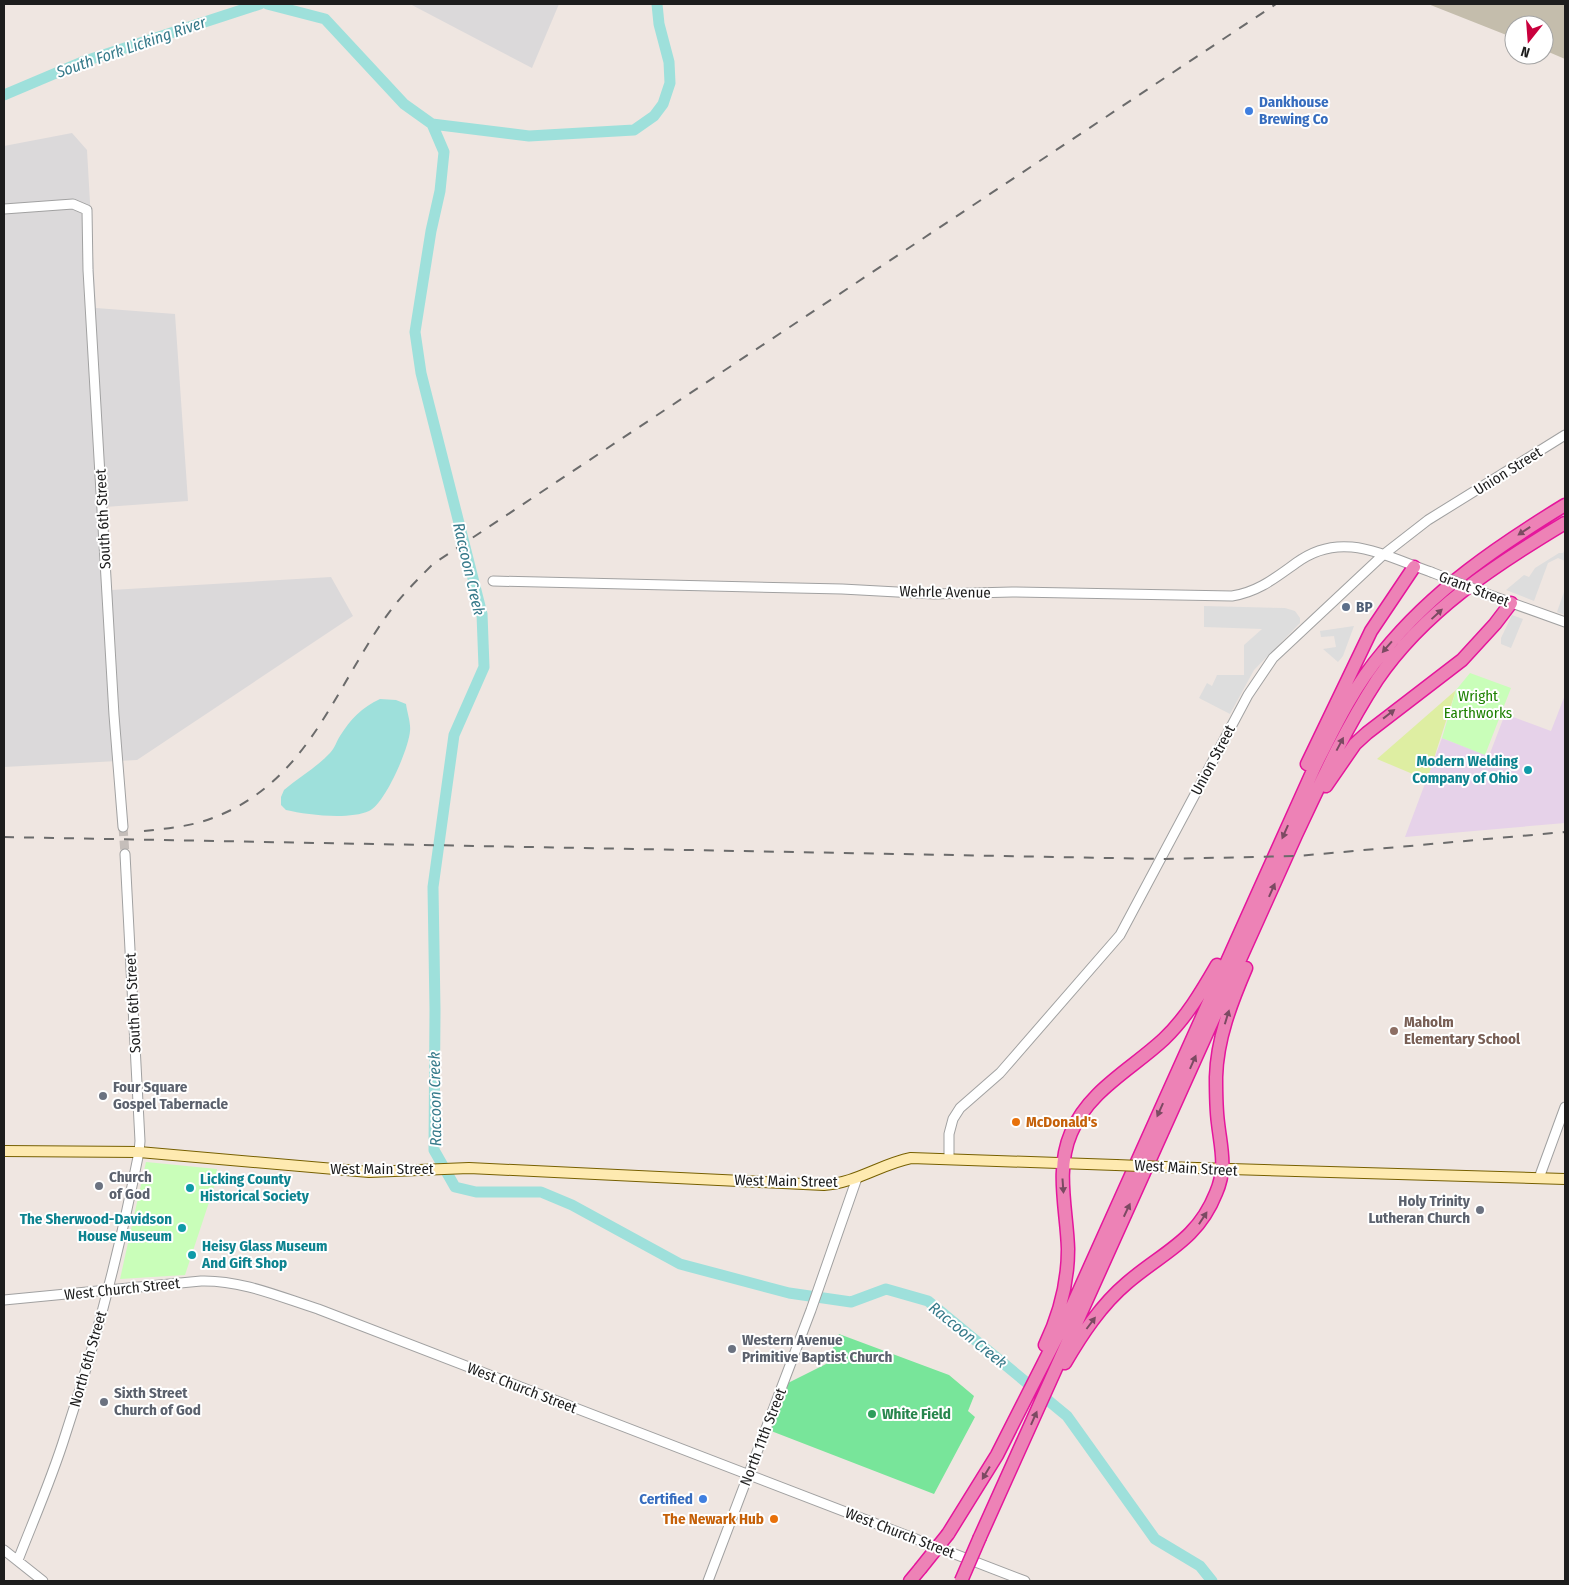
<svg xmlns="http://www.w3.org/2000/svg" width="1569" height="1585" viewBox="0 0 1569 1585" font-family="'Fira Sans Condensed',sans-serif">
<style>
.residential{fill:#dbd9da}
.industrial{fill:#e6d2e9}
.construction{fill:#c4bdac}
.grass{fill:#deeea2}
.park{fill:#c9feb9}
.pitch{fill:#78e59a}
.parking{fill:#ddd}
.water{fill:#9ee0db}
.lines{fill:none;stroke-linecap:round;stroke-linejoin:round}
.river{stroke:#9ee0db;stroke-width:11}
.tertiary-tunnel{stroke:#c5beba;stroke-width:9;stroke-dasharray:9 4.5;stroke-linecap:butt}
.tertiary-casing{stroke:#a1a1a1;stroke-width:11}
.secondary-casing{stroke:#776000;stroke-width:12}
.motorway-casing{stroke:#e5169c;stroke-width:15}
.tertiary{stroke:#fff;stroke-width:9}
.secondary{stroke:#feeab0;stroke-width:10}
.motorway{stroke:#ed82b6;stroke-width:12}
.rail{stroke:#6b6b6b;stroke-width:2;stroke-dasharray:10 10;stroke-linecap:butt}
.tertiary-bridge-casing{stroke:#a1a1a1;stroke-width:11;stroke-linecap:butt}
.secondary-bridge-casing{stroke:#776000;stroke-width:12;stroke-linecap:butt}
.motorway-bridge-casing{stroke:#e5169c;stroke-width:15;stroke-linecap:butt}
.tertiary-bridge{stroke:#fff;stroke-width:9}
.secondary-bridge{stroke:#feeab0;stroke-width:10}
.motorway-bridge{stroke:#ed82b6;stroke-width:12}
.oneway{fill:#7b4a62}
.shop-dot{fill:#3f7fe0;stroke:#fff;stroke-width:2}
.service-dot{fill:#5c6f8a;stroke:#fff;stroke-width:2}
.culture-dot{fill:#0f9aa8;stroke:#fff;stroke-width:2}
.education-dot{fill:#8d6e63;stroke:#fff;stroke-width:2}
.worship-dot{fill:#6b7280;stroke:#fff;stroke-width:2}
.food-dot{fill:#e8710a;stroke:#fff;stroke-width:2}
.leisure-dot{fill:#2e9e5b;stroke:#fff;stroke-width:2}
.labels{text-anchor:middle;dominant-baseline:central;stroke-width:4;stroke-linejoin:round;paint-order:stroke}
.shop-label{font-size:15px;font-weight:bold;fill:#366cbe;stroke:#fff;text-anchor:start}
.street-label{font-size:15px;fill:#1d1d1d;stroke:#fff}
.service-label{font-size:15px;font-weight:bold;fill:#4e5e75;stroke:#fff;text-anchor:start}
.park-label{font-size:15px;fill:#1f8203;stroke:#fff}
.culture-label{font-size:15px;font-weight:bold;fill:#0d838f;stroke:#fff;text-anchor:end}
.education-label{font-size:15px;font-weight:bold;fill:#785e54;stroke:#fff;text-anchor:start}
.worship-label{font-size:15px;font-weight:bold;fill:#5b616d;stroke:#fff;text-anchor:start}
.food-label{font-size:15px;font-weight:bold;fill:#c56008;stroke:#fff;text-anchor:start}
.leisure-label{font-size:15px;font-weight:bold;fill:#27864d;stroke:#fff;text-anchor:start}
.water-label{font-size:16px;font-style:italic;fill:#367a8a;stroke:#fff}
</style>
<rect width="100%" height="100%" fill="#efe6e1"/>
<!-- residential -->
<path class="residential" d="M410,4h149l-27,64z
M72,133l15,17 9,158 79,6 13,187 -83,6 6,83 220,-13 22,39 -216,144 -133,7v-621z"/>
<!-- industrial -->
<path class="industrial" d="M1565,695v128l-160,14 37,-99 47,18 16,-42 46,17z"/>
<!-- construction -->
<path class="construction" d="M1428,4h137v55l-21,-9v-25h-30v13z"/>
<!-- grass -->
<path class="grass" d="M1456,690l-29,90 -50,-21z"/>
<!-- park -->
<path class="park" d="M1470,673l41,15 -26,67 -43,-17 14,-48z
M146,1162l71,7 -2,15 -30,91 -65,4z"/>
<!-- pitch -->
<path class="pitch" d="M839,1334l110,41 25,21 -6,15 7,6 -41,77 -168,-65 16,-43 44,-22z"/>
<!-- parking -->
<path class="parking" d="M1565,549v12l-7,-3 -10,5 -14,38 -28,-11 18,-15 5,2 6,-9 24,-15h4z
M1565,589v26l-8,-3z
M1204,606l81,2 10,3 5,7v5l-46,47 -24,44 -31,-16 8,-15 5,3 5,-11h27v-30l18,-16 -58,-2z
M1512,615l11,4 -12,29 -10,-4v-6z
M1354,626l-11,30 -5,6 -15,-13 13,-2 -2,-11 -13,1 -1,-6z"/>
<!-- water -->
<path class="water" d="M380,699l16,1 10,4c1,8 5,19 4,27 -1,17 -25,73 -41,80 -20,9 -62,4 -83,-1l-5,-5v-8l3,-7c15,-13 32,-22 46,-37 5,-5 6,-11 10,-17 10,-16 22,-29 40,-37z"/>
<g class="lines">
<!-- river -->
<path class="river" d="M267,4l58,15 79,85 28,20 97,12 105,-6 20,-14 9,-12 7,-21 -1,-21 -10,-38 -2,-20
M4,95l78,-33 178,-58
M432,124l12,28 -4,39 -9,40 -16,101 6,41 61,241 2,53 -30,68 -21,152 2,123 -1,140 21,37 21,5h65l31,13 108,59 109,29 62,9 35,-13 42,12 139,115 88,123 45,27 12,15"/>
<!-- tertiary-tunnel -->
<path class="tertiary-tunnel" d="M123,827l2,27"/>
<!-- tertiary casing -->
<g class="tertiary-casing">
<path id="tertiary" d="M4,209l69,-5 14,6 1,60 26,445 9,112
M493,581l349,8 92,5 78,-2 220,4c26,-4 43,-18 64,-33 46,-34 88,-7 135,9
M1484,593l81,29
M949,1158v-24l4,-15 7,-11 40,-35 120,-138 128,-240 25,-37 110,-103 45,-35 137,-85
M1539,1178l26,-71
M4,1300l197,-19c41,-1 79,16 117,28l707,272
M4,1550l39,31
M18,1560c16,-41 34,-82 47,-124 31,-93 55,-188 74,-284l1,-11 -15,-287
M708,1581l103,-271 46,-132"/>
</g>
<!-- secondary casing -->
<g class="secondary-casing">
<path id="secondary" d="M4,1151l135,1 230,20 100,-4 355,17c32,-2 57,-21 87,-27l205,7
M1164,1167l401,12"/>
</g>
<!-- motorway casing -->
<g class="motorway-casing">
<path id="motorway" d="M1307,764l64,-133 43,-64
M1326,786l29,-42 12,-11 95,-73 33,-36 16,-21
M1045,1345c14,-29 23,-63 23,-96 -1,-38 -13,-79 3,-116 18,-43 61,-64 93,-94 22,-21 38,-48 53,-74
M1065,1363c17,-29 36,-58 62,-80 36,-31 70,-42 89,-90 11,-25 5,-44 2,-70 -2,-15 -2,-30 -2,-46 1,-38 15,-74 30,-109
M948,1534l49,-79 73,-144 245,-545c20,-40 39,-80 68,-114 50,-62 115,-106 182,-147
M980,1537l316,-702c25,-53 49,-106 81,-155 47,-69 118,-115 188,-157
M910,1581l10,-12"/>
</g>
<!-- tertiary -->
<use href="#tertiary" class="tertiary"/>
<!-- secondary -->
<use href="#secondary" class="secondary"/>
<!-- motorway -->
<use href="#motorway" class="motorway"/>
<!-- rail -->
<path class="rail" d="M144,831c19,-2 39,-4 57,-9 103,-32 129,-125 184,-204 14,-20 31,-37 48,-54l843,-560
M4,837l1157,22 137,-3 267,-24"/>
<!-- tertiary-bridge casing -->
<g class="tertiary-bridge-casing">
<path id="tertiary-bridge" d="M1431,572l53,21"/>
</g>
<!-- secondary-bridge casing -->
<g class="secondary-bridge-casing">
<path id="secondary-bridge" d="M1116,1165l48,2"/>
</g>
<!-- motorway-bridge casing -->
<g class="motorway-bridge-casing">
<path id="motorway-bridge" d="M920,1569l28,-35
M961,1581l19,-44"/>
</g>
<!-- tertiary-bridge -->
<use href="#tertiary-bridge" class="tertiary-bridge"/>
<!-- secondary-bridge -->
<use href="#secondary-bridge" class="secondary-bridge"/>
<!-- motorway-bridge -->
<use href="#motorway-bridge" class="motorway-bridge"/>
</g>
<!-- one-way arrows -->
<defs><path id="oneway-solid" d="M-6-.8H1V-3.2L6.5 0L1 3.2V.8H-6Z" transform="scale(1.25)"/></defs>
<g class="oneway">
<use href="#oneway-solid" transform="translate(1524 531) rotate(146)"/>
<use href="#oneway-solid" transform="translate(1437 614) rotate(-43)"/>
<use href="#oneway-solid" transform="translate(1387 647) rotate(131)"/>
<use href="#oneway-solid" transform="translate(1389 714) rotate(-38)"/>
<use href="#oneway-solid" transform="translate(1340 744) rotate(-62)"/>
<use href="#oneway-solid" transform="translate(1285 832) rotate(114)"/>
<use href="#oneway-solid" transform="translate(1272 890) rotate(-66)"/>
<use href="#oneway-solid" transform="translate(1227 1017) rotate(-73)"/>
<use href="#oneway-solid" transform="translate(1193 1062) rotate(-66)"/>
<use href="#oneway-solid" transform="translate(1160 1110) rotate(114)"/>
<use href="#oneway-solid" transform="translate(1063 1186) rotate(86)"/>
<use href="#oneway-solid" transform="translate(1127 1210) rotate(-65)"/>
<use href="#oneway-solid" transform="translate(1203 1218) rotate(-57)"/>
<use href="#oneway-solid" transform="translate(1091 1323) rotate(-53)"/>
<use href="#oneway-solid" transform="translate(1034 1418) rotate(-66)"/>
<use href="#oneway-solid" transform="translate(986 1473) rotate(121)"/>
</g>
<!-- markers -->
<g class="shop-dot">
<circle cx="1249" cy="111" r="5"/>
<circle cx="703" cy="1499" r="5"/>
</g>
<circle class="service-dot" cx="1346" cy="607" r="5"/>
<g class="culture-dot">
<circle cx="1528" cy="770" r="5"/>
<circle cx="190" cy="1188" r="5"/>
<circle cx="182" cy="1228" r="5"/>
<circle cx="192" cy="1255" r="5"/>
</g>
<circle class="education-dot" cx="1394" cy="1031" r="5"/>
<g class="worship-dot">
<circle cx="103" cy="1096" r="5"/>
<circle cx="99" cy="1186" r="5"/>
<circle cx="1480" cy="1210" r="5"/>
<circle cx="732" cy="1349" r="5"/>
<circle cx="104" cy="1402" r="5"/>
</g>
<g class="food-dot">
<circle cx="1016" cy="1122" r="5"/>
<circle cx="774" cy="1519" r="5"/>
</g>
<circle class="leisure-dot" cx="872" cy="1414" r="5"/>
<g class="labels">
<!-- shop labels -->
<g class="shop-label">
<text x="1259" y="102">Dankhouse<tspan x="1259" dy="17">Brewing Co</tspan></text>
<text x="693" y="1499" text-anchor="end">Certified</text>
</g>
<!-- street labels -->
<g class="street-label">
<text transform="translate(1508 471) rotate(-32)">Union Street</text>
<text transform="translate(103 519) rotate(-93)">South 6th Street</text>
<text transform="translate(1474 589) rotate(21)">Grant Street</text>
<text transform="translate(945 592) rotate(1)">Wehrle Avenue</text>
<text transform="translate(1213 760) rotate(-62)">Union Street</text>
<text transform="translate(133 1003) rotate(-93)">South 6th Street</text>
<text transform="translate(1186 1168) rotate(3)">West Main Street</text>
<text x="382" y="1169">West Main Street</text>
<text transform="translate(786 1181) rotate(1)">West Main Street</text>
<text transform="translate(122 1289) rotate(-6)">West Church Street</text>
<text transform="translate(88 1359) rotate(-74)">North 6th Street</text>
<text transform="translate(522 1388) rotate(21)">West Church Street</text>
<text transform="translate(763 1437) rotate(-69)">North 11th Street</text>
<text transform="translate(900 1533) rotate(21)">West Church Street</text>
</g>
<!-- service labels -->
<g class="service-label">
<text x="1356" y="607">BP</text>
</g>
<!-- park labels -->
<g class="park-label">
<text x="1478" y="696">Wright<tspan x="1478" dy="17">Earthworks</tspan></text>
</g>
<!-- culture labels -->
<g class="culture-label">
<text x="1518" y="761">Modern Welding<tspan x="1518" dy="17">Company of Ohio</tspan></text>
<text x="200" y="1179" text-anchor="start">Licking County<tspan x="200" dy="17">Historical Society</tspan></text>
<text x="172" y="1219">The Sherwood-Davidson<tspan x="172" dy="17">House Museum</tspan></text>
<text x="202" y="1246" text-anchor="start">Heisy Glass Museum<tspan x="202" dy="17">And Gift Shop</tspan></text>
</g>
<!-- education labels -->
<g class="education-label">
<text x="1404" y="1022">Maholm<tspan x="1404" dy="17">Elementary School</tspan></text>
</g>
<!-- worship labels -->
<g class="worship-label">
<text x="113" y="1087">Four Square<tspan x="113" dy="17">Gospel Tabernacle</tspan></text>
<text x="109" y="1177">Church<tspan x="109" dy="17">of God</tspan></text>
<text x="1470" y="1201" text-anchor="end">Holy Trinity<tspan x="1470" dy="17">Lutheran Church</tspan></text>
<text x="742" y="1340">Western Avenue<tspan x="742" dy="17">Primitive Baptist Church</tspan></text>
<text x="114" y="1393">Sixth Street<tspan x="114" dy="17">Church of God</tspan></text>
</g>
<!-- food labels -->
<g class="food-label">
<text x="1026" y="1122">McDonald's</text>
<text x="764" y="1519" text-anchor="end">The Newark Hub</text>
</g>
<!-- leisure labels -->
<g class="leisure-label">
<text x="882" y="1414">White Field</text>
</g>
<!-- water labels -->
<g class="water-label">
<text transform="translate(131 47) rotate(-19)">South Fork Licking River</text>
<text transform="translate(469 569) rotate(77)">Raccoon Creek</text>
<text transform="translate(435 1099) rotate(-91)">Raccoon Creek</text>
<text transform="translate(968 1335) rotate(39)">Raccoon Creek</text>
</g>
</g>
<!-- border -->
<rect width="1569" height="1585" fill="none" stroke="#1d1d1d" stroke-width="10"/>
<!-- north arrow -->
<g transform="translate(1529 40) rotate(197)"><circle r="24" fill="#ffffff" stroke="#a5a5a5"/>
<path d="M0-4L9 19L0 12L-9 19Z" fill="#c9003d"/>
<text y="-8" font-size="14" font-weight="bold" text-anchor="middle" fill="#1d1d1d">N</text>
</g>
</svg>
